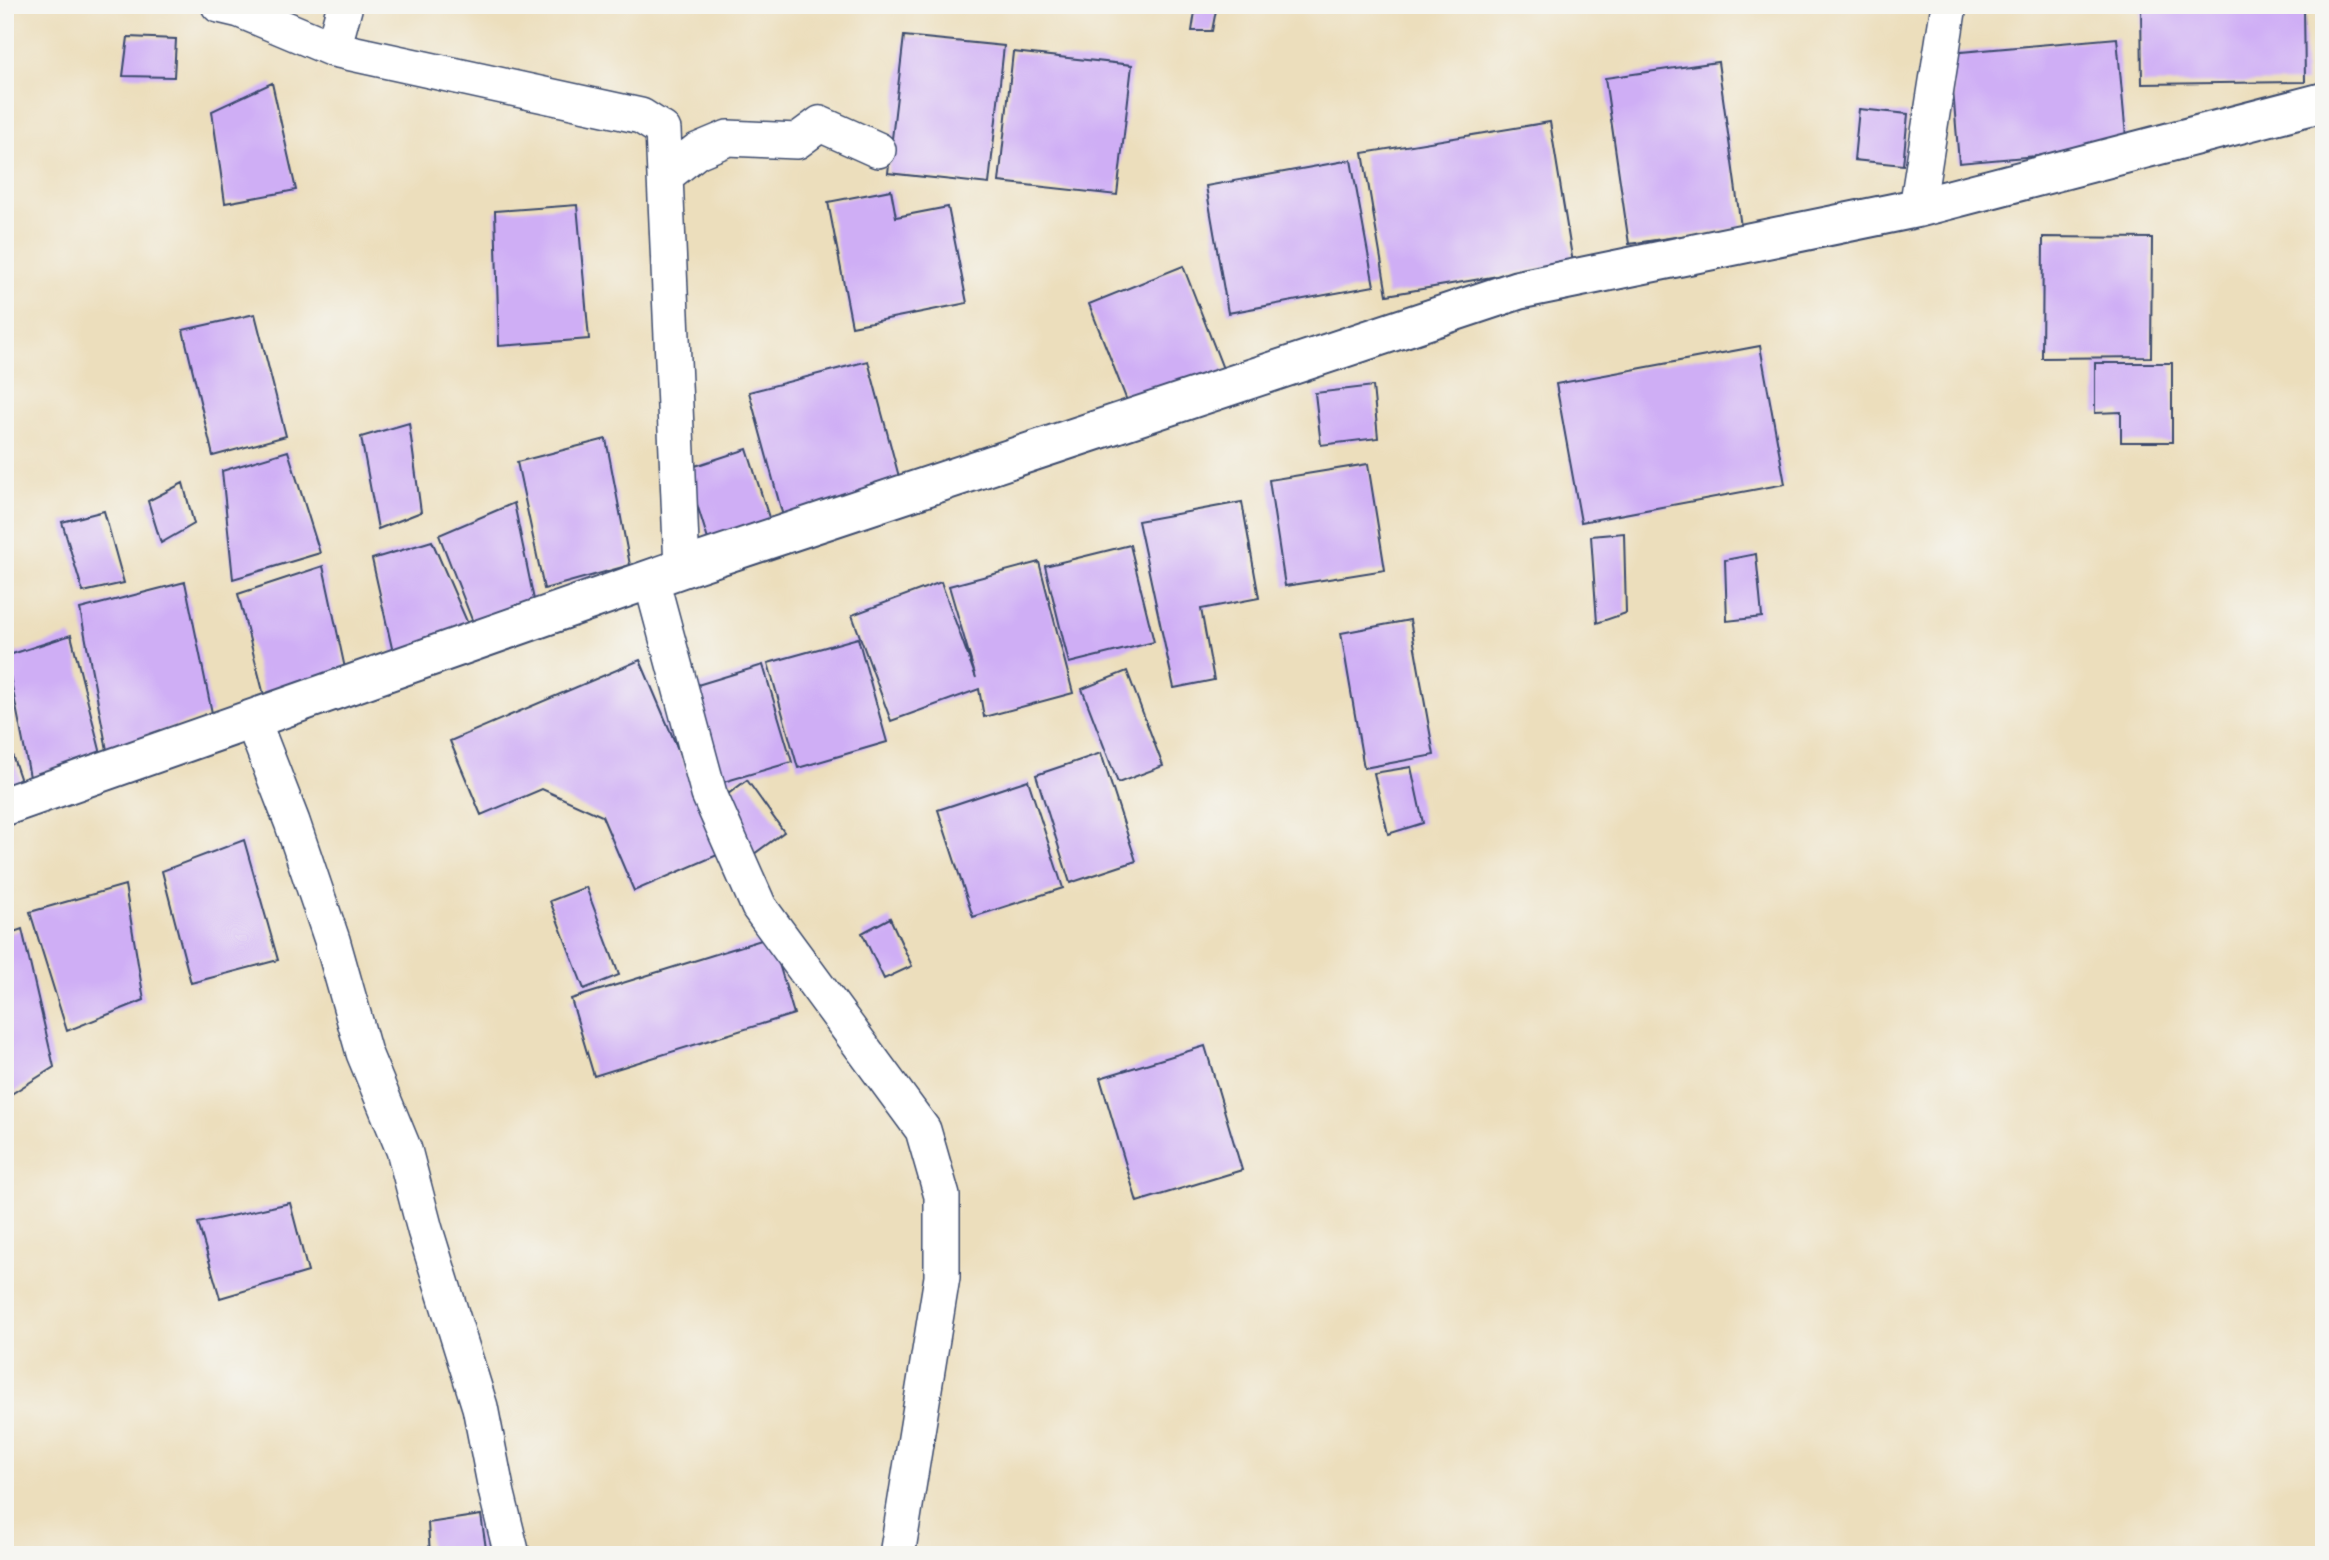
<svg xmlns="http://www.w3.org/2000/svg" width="2329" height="1560" viewBox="0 0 2329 1560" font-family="Mali,sans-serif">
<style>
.building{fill:#cfaef5}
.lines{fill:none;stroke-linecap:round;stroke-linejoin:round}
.minor-casing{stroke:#3a496c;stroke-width:38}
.tertiary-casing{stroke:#3a496c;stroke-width:42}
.minor{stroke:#fff;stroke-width:35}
.tertiary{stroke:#fff;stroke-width:38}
</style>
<rect width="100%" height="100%" fill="#f6f6f2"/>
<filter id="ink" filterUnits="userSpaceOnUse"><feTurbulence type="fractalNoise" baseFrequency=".0143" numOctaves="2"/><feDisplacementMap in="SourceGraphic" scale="14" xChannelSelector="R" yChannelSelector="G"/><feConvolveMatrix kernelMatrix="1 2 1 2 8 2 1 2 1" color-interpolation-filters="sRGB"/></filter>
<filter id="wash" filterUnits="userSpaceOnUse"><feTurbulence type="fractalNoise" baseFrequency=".00686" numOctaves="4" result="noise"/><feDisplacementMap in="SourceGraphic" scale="28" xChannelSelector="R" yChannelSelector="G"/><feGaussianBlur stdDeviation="1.57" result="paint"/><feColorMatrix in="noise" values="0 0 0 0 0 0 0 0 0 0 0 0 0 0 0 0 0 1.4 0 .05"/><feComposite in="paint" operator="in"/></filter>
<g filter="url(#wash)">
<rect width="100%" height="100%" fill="#ecdebc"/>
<g id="blocks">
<!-- building -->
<path class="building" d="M1196,5h21l-5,26h-20z
M2141,5h163l1,77 -163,2z
M904,36l100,10 -15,138 -101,-11z
M128,37l48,2 -2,38 -51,-1z
M2117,38l10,110 -168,15 -9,-110z
M1013,52l119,13 -15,130 -118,-13z
M1718,62l23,165 -112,17 -24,-166z
M272,83l24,107 -71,13 -13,-92z
M1859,109l49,5 -5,51 -49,-5z
M1550,122l23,141 -186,32 -24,-142z
M1351,160l23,126 -146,27 -22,-127z
M891,190l5,27 52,-10 19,96 -115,23 -24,-124z
M577,205l12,134 -90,7 -4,-135z
M2043,237l109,1 -1,119 -109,1z
M1183,266l42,108 -94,37 -42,-107z
M255,314l31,122 -73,20 -30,-126z
M1760,346l25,138 -204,38 -25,-138z
M868,361l34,127 -118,32 -35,-128z
M2095,363h77v79h-51v-30l-26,1z
M1373,386l5,52 -57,7 -6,-52z
M409,423l12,89 -43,17 -17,-92z
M606,439l24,126 -86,24 -27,-127z
M747,449l25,78 -62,19 -24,-77z
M288,451l32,102 -87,26 -11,-108z
M1368,464l17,106 -100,16 -16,-106z
M183,483l11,41 -33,19 -13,-42z
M1242,502l17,96 -58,11 13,71 -40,8 -36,-167z
M514,503l20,97 -60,25 -35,-90z
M104,511l20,72 -41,9 -21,-70z
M1624,533l2,80 -29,10 -6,-87z
M432,541l40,92 -78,24 -22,-98z
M1130,545l24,97 -85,21 -24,-97z
M1756,554l6,63 -35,4 -2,-61z
M1039,562l34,131 -89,24 -5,-28 -88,32 -39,-106 89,-33 35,96 -27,-92z
M323,566l23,107 -80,30 -28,-109z
M185,582l27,131 -105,37 -27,-141z
M1410,620l24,135 -70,13 -23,-135z
M71,635l30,119 -71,23 -24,-121z
M858,638l29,104 -89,26 -30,-105z
M640,660l82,193 -88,38 -32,-75 -60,-27 -61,26 -31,-74z
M763,665l29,97 -72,21 -29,-96z
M1127,671l36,95 -45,17 -36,-94z
M5,734l17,50 -17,6z
M1101,753l35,108 -66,22 -34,-108z
M1411,767l12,56 -35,11 -14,-61z
M747,780l37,52 -30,22 -38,-51z
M1028,780l35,108 -90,29 -35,-107z
M244,840l34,120 -87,23 -29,-112z
M125,885l19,115 -77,31 -37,-119z
M586,887l33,88 -35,14 -34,-88z
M890,918l22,48 -28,13 -22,-46z
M22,929l32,138 -49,31v-163z
M771,937l23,77 -200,62 -23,-77z
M1205,1046l37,124 -105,32 -37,-124z
M290,1203l18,69 -88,26 -22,-75z
M481,1515l6,40h-57l-2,-32z"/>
</g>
</g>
<g filter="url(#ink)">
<use href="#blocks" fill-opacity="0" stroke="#3a496c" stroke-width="2"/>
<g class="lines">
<!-- minor casing -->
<g class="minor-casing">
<path id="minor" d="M219,5l21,5 93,39 308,67 22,14 19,438
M333,49l12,-44
M665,176l32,-25 31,-13 69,3 23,-17 58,26
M1917,208l32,-203
M651,579l58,215 50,113 164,223 19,66v81l-45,278
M252,719l40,103 40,118 32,113 40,97 21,80 55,177 17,87 15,61"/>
</g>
<!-- tertiary casing -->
<g class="tertiary-casing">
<path id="tertiary" d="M5,806l677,-238 836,-278 399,-82 407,-106"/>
</g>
<!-- minor -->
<use href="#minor" class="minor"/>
<!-- tertiary -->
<use href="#tertiary" class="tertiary"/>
</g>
</g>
<!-- margin -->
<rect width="2329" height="1560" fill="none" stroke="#f6f6f2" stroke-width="28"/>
</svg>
